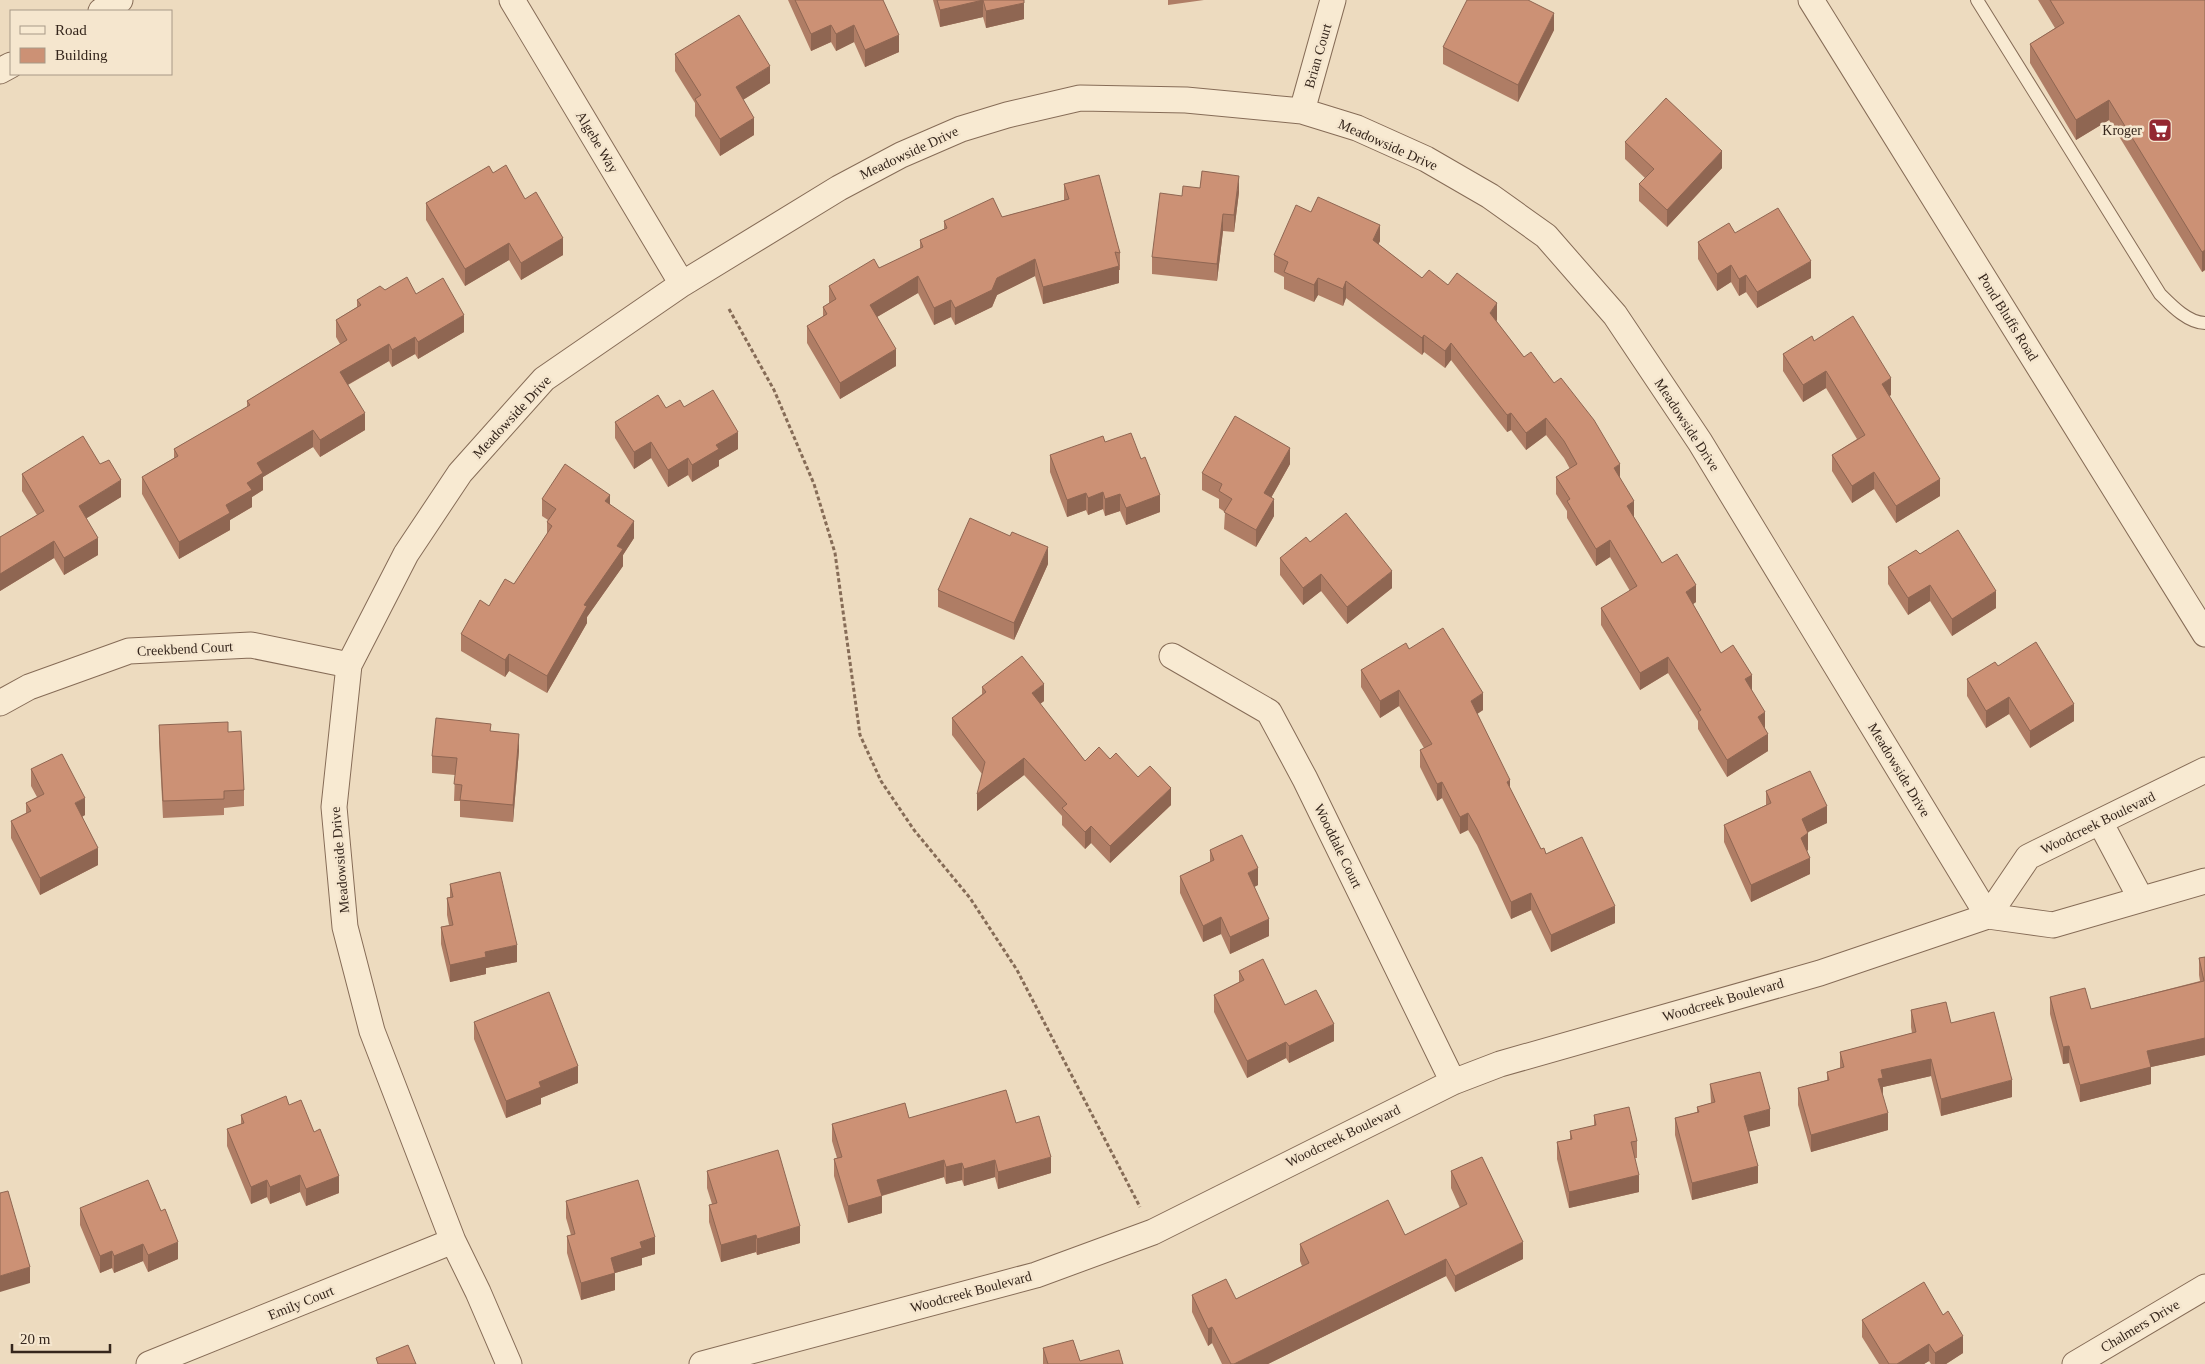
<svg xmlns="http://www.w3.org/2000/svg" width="2205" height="1364" viewBox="0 0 2205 1364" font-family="'Times New Roman',serif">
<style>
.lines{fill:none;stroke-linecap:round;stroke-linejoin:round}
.lane-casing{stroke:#866c57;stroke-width:14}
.street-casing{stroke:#866c57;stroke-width:27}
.path{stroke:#866c57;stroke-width:3;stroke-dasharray:4 2.5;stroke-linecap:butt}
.lane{stroke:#f8ead2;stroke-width:12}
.street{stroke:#f8ead2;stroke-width:25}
.wall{fill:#af7d65}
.shaded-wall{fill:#8f6652}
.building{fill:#cc9175;stroke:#8f6652}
.labels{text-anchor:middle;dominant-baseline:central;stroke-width:5;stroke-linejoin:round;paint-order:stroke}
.street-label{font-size:14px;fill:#35261c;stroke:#f5e6ce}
.poi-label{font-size:14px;fill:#35261c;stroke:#f5e6ce;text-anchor:end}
</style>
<rect width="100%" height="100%" fill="#eddbbf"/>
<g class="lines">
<!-- lane casing -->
<g class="lane-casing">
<path id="lane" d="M1977,0l183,294c11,11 28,29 45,29"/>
</g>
<!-- street casing -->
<g class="street-casing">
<path id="street" d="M512,0l170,284
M1811,0l394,634
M101,11l19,-11
M0,71l11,-6
M1302,111l31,-111
M1172,656l97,56 36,67 148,303
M0,703l29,-16 100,-36 122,-6 98,20
M2100,822l41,77
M1988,916l40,-59 177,-87
M149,1364l304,-123
M509,1364l-31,-72 -25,-51 -81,-210 -27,-104 -11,-120 15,-142 57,-111 54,-81 84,-94 138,-95 157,-96 62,-33 60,-26 46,-14 73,-17 106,2 116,11 55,17 69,31 64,37 56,40 69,79 85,127 288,474
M702,1364l334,-89 117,-43 300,-150 47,-18 320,-91 168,-57 65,9 152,-44
M2075,1364l130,-77"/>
</g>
<!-- path -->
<path class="path" d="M729,309l45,81 40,94 21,69 25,182 21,46 33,49 56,68 47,72 123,237"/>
<!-- lane -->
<use href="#lane" class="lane"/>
<!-- street -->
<use href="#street" class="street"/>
</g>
<!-- wall -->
<path class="wall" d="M788,0h95l16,52 -34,15 -11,-25 -18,9 -5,-9 -20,9z
M933,0h91v19l-38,9 -3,-11 -43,10z
M1168,0h36l-36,5z
M2038,0h167v270l-3,2 -93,-152 -33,20 -46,-77v-19l25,-16z
M1554,30l-36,72 -75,-38v-17z
M675,54l95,29 -27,17 11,35 -34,21 -25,-40v-13l-20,-32z
M1625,142l97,26 -55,59 -28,-26v-17l6,-6 -20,-19z
M493,173l32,26 38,56 -42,25 -12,-20 -44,26 -39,-66v-17z
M1064,184l56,69v17h-1v13l-76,21 -8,-28 -38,19 -5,12 -37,18 -4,-8 -17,8 -16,-32 -41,24 19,49 -56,33 -33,-56v-17l16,-9v-10l6,-4v-17l50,-18 41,-19v-9l24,-11v-8l58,-4 62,-17z
M1200,188l39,4 -5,40 -11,-1 -6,50 -65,-7v-17l30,-61z
M1311,212l69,29 -2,3 44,34 26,7 49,35 -1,1 28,36 96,122 14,39 28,45 34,39 -3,2 28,49 31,38 13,38 3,22 -41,26 -29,-48v-8l-30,-48 -28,17 -39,-65v-17l29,-17 -20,-34 -14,9 -29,-48v-7l-11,-17v-17l14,-8 -6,-11 -18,-23 -20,15 -15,-20 -4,2 -56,-72 -6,8 -21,-16 -2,3 -76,-57 -3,8 -25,-11 -4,7 -30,-13v-12l-10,-5v-17z
M1698,242l113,36 -54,30 -11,-16 -7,4 -8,-14 -14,9 -19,-32z
M385,290l31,4 48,38 -46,27 -3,-5 -23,13 -3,-6 -41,24 17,45 -45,27 -7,-10 -50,30v13l-11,7v10l-22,13v10l-51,29 -37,-65v-17l32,-19v-9l73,-42v-6l93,-57 -4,-7v-17l21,-13v-7z
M1814,341l77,54 -2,1 51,100 -44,27 -22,-34 -22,14 -20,-32v-16l25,-16 -31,-51 -23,14 -20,-31v-17z
M684,407l54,42 -19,11v6l-27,16 -4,-7 -20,12 -17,-29 -17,11 -19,-31v-16l51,-14z
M1105,442l55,70 -34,13 -6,-14 -15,5 -2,-7 -15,6 -2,-5 -19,7 -17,-45v-17z
M1290,464l-19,34 3,18 -18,31 -32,-18 1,-17 -6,-4v-9l-17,-9v-17z
M22,474l99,23 -35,21 12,37 -34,20 -10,-17 -54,33v-54l37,-22 -15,-24z
M542,499l68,5 24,34 -11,17v11l-36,51v6l-40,70 -38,-22 -4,6 -44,-26v-17l28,-28 25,-22 33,-50v-12l1,-2 -6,-4z
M1310,542l82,46 -45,36 -26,-33 -18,14 -23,-30v-17z
M1920,554l76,54 -44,28 -22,-35 -22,14 -20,-31v-17z
M1048,564l-34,76 -76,-33v-17z
M1409,649l74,61 -6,4 33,74 31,61 74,74 -64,29 -20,-42 -20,9 -34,-74 -9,-15 -8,4 -18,-36 -5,3 -17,-34v-17l4,-2 -25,-42 -19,12 -19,-31v-17z
M1998,666l76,55 -44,27 -21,-34 -23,14 -19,-32v-17z
M982,687l62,14 -4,3 45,57 25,-2 28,18 33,28 -61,58 -19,-20 -6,6 -23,-24v-9l-38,-41 -47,36 5,-37 -30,-39v-17l30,-24z
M159,725l69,7 16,58v16l-20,2v7l-61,3 -4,-76z
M491,731l28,19 -6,72 -53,-5v-16h-6l1,-26 -23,-2v-17z
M31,769l54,46 -3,2 16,48 -58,30 -29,-57v-17l15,-8v-10l11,-6 -6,-11z
M1766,791l61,32 -19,9v18l-1,1 3,23 -59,28 -27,-60v-17l42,-20z
M1210,850l48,35 -4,2 15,49 -39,18 -9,-20 -18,8 -23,-49v-17l30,-14z
M450,884l67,78 -31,6v6l-36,8 -9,-38v-17l8,-2 -2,-10v-17l3,-1z
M2205,957v98l-54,12v17l-71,18 -11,-39 -6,1 -13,-50v-17l41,12 109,-28 -1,-6v-17z
M1239,971l46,34 49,36 -45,22 -3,-5 -39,20 -33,-66v-17l25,-13z
M1911,1010l40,13 61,74 -71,19 -10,-40 -48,11v8h-1l6,35 -77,22 -13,-47v-17l29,-8v-8l13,-4v-16l72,-19 -1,-6z
M474,1022l104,61 -37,15v6l-35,14 -32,-79z
M1710,1084l60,42 -21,5 9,52 -66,17 -17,-65v-17l22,-6v-5l14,-4z
M289,1105l50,88 -33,13 -6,-14 -30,12 -3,-7 -16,7 -24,-58v-17l14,-5v-9z
M1594,1115l43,26v17h-2l4,34 -70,16 -12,-49v-17l13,-2v-9l24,-5z
M909,1118l107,5 35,50 -53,16 -3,-12 -31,9 -2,-6 -16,4 -2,-7 -62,19v17l-34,10 -14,-47v-17l3,-1 -5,-17v-17z
M707,1171l93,72 -43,12 -1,-3 -35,10 -12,-40v-17l3,-1 -5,-16z
M1451,1171l72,88 -68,33 -9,-16 -178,88h-46l-10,-21 -4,3 -16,-34v-17l44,4 66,-33 -2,-5v-17l105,-9 55,-27 -9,-20z
M566,1201l89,53 -13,4v7l-27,8v17l-34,10 -14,-47v-17l4,-1 -5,-17z
M80,1208l81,3 17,48 -30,13 -5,-11 -29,12 -2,-5 -12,5 -20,-48z
M1862,1320l101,33 -17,11h-15l-2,-3 -5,3h-45l-17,-27z
M1043,1348l37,13 43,3h-80z"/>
<!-- shaded-wall -->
<path class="shaded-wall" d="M983,0v17l-43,10v-17z
M1024,3v16l-38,9v-17z
M1554,13v17l-36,72v-17z
M831,25v17l-20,9v-17z
M854,25v17l-18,9v-17z
M899,35v17l-34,15v-17z
M770,66v17l-34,21v-17z
M2109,100v20l-33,20v-20z
M754,118v17l-34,21v-17z
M1722,151v17l-55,59v-17z
M1239,176v16l-5,40v-17z
M1223,214v17l-6,50v-17z
M1380,225v16l-7,16v-17z
M563,238v17l-42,25v-17z
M509,243v17l-44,26v-17z
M2205,250v20l-3,2v-20z
M1035,259v17l-38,19 -5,12 -37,18v-17l42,-30z
M1811,261v17l-54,30v-16z
M1731,265v17l-14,9v-17z
M1119,266v17l-76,21v-17z
M1746,275v17l-7,4v-17z
M918,276v17l-48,28v-16z
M1318,278v17l-4,7v-17z
M1346,281v17l-3,8v-17z
M951,300v17l-17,8v-17z
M1497,303v17l-7,10v-17z
M464,315v17l-46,27v-17z
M1424,335v17l-2,3v-17z
M415,337v17l-23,13v-17z
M1451,343v17l-6,8v-17z
M389,344v17l-49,28v-17z
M896,349v17l-56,33v-16z
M1826,371v17l-23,14v-17z
M1891,378v17l-9,6v-17z
M365,413v17l-45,27v-17z
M1511,413v17l-4,2v-17z
M1546,418v17l-20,15v-17z
M313,430v17l-50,30v13l-11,7v10l-22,13v10l-51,29v-17l47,-37 21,-22 10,-20z
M738,432v17l-19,11v6l-27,16v-17l24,-20z
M651,442v16l-17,11v-17z
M1290,448v16l-26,46v-17z
M688,458v17l-20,12v-17z
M1620,464v17l-6,-13z
M1874,472v17l-22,14v-17z
M1940,479v17l-44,27v-17z
M121,480v17l-42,26v-17z
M1103,492v17l-15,6v-17z
M1086,493v17l-19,7v-17z
M1120,494v17l-15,5v-17z
M610,495v17l-5,-11z
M1160,495v17l-34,13v-17z
M1274,499v17l-18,31v-17z
M1634,501v17l-7,-12z
M634,521v17l-11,17v11l-36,51v6l-40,70v-17l37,-71 33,-59z
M98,538v17l-34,20v-17z
M1610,540v17l-14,9v-17z
M54,541v17l-54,33v-17z
M1048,547v17l-34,76v-17z
M1392,571v17l-45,36v-17z
M1321,574v17l-18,14v-17z
M1696,585v17l-10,7v-17z
M1930,585v16l-22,14v-17z
M1996,591v17l-44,28v-17z
M509,654v17l-4,6v-17z
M1668,657v16l-28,17v-17z
M1752,675v17l-7,-13z
M1044,684v17l-12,9v-17z
M1399,690v16l-19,12v-17z
M1483,693v17l-12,8v-17z
M2009,697v17l-23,14v-17z
M2074,704v17l-44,27v-17z
M1765,712v17l-7,-12z
M519,734v16l-6,72v-17z
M1768,734v17l-41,26v-17z
M1024,758v17l-47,36v-17z
M1510,780v17l-3,-15z
M1442,782v16l-5,3v-17z
M1171,788v17l-61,58v-17z
M85,798v17l-10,5v-17z
M1827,806v17l-25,12v-16z
M1468,813v17l-8,4v-17z
M1091,826v17l-6,6v-17z
M1808,833v17l-7,5v-17z
M98,848v17l-58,30v-17z
M1810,858v16l-59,28v-17z
M1258,868v17l-10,5v-17z
M1531,893v17l-20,9v-17z
M1615,906v17l-64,29v-17z
M1221,917v17l-18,8v-16z
M1269,919v17l-39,18v-17z
M517,945v17l-31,6v6l-36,8v-17l35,-13z
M1334,1024v17l-45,22v-17z
M2205,1038v17l-54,12v17l-71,18v-17l67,-34z
M1286,1042v16l-39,20v-17z
M2069,1046v17l-6,1v-17z
M1931,1059v17l-48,11v8l-5,1v-17l3,-9z
M578,1066v17l-37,15v6l-35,14v-17l33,-19z
M2012,1080v17l-71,19v-17z
M1770,1109v17l-26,7v-17z
M1888,1113v17l-77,22v-17z
M1051,1157v16l-53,16v-17z
M944,1160v17l-67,20v-17z
M995,1160v17l-31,9v-17z
M962,1163v17l-16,4v-17z
M1758,1166v17l-66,17v-17z
M300,1175v17l-30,12v-17z
M1639,1175v17l-70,16v-16z
M339,1176v17l-33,13v-17z
M267,1180v17l-16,7v-17z
M882,1196v17l-34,10v-17z
M800,1226v17l-43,12v-16z
M756,1235v17l-35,10v-17z
M655,1237v17l-13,4v7l-27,8v17l-34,10v-17l30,-25 29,-16z
M178,1242v17l-30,13v-17z
M1523,1242v17l-68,33v-16z
M143,1244v17l-29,12v-17z
M112,1251v17l-12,5v-17z
M1446,1259v17l-178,88h-34z
M30,1267v16l-30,9v-16z
M1212,1327v16l-4,3v-17z
M1963,1336v17l-17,11h-11v-11z
M1929,1344v17l-5,3h-27z"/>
<!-- building -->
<path class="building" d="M795,0h88l16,35 -34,15 -11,-25 -18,9 -5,-9 -20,9z
M937,0h87v3l-38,8 -3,-11 -43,10z
M1467,0h61l26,13 -36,72 -75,-38z
M2050,0h155v250l-3,2 -93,-152 -33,20 -46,-76 34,-21z
M739,15l31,51 -34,21 18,31 -34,21 -25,-40 6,-4 -26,-41z
M1666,98l56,53 -55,59 -28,-26 15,-15 -29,-27z
M506,165l19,34 11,-7 27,46 -42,25 -12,-20 -44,26 -39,-66 63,-37 4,7z
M1202,171l37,5 -5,39 -11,-1 -6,50 -65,-7 8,-64 22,3 1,-10 17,2z
M1099,175l21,78 -5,-1 4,14 -76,21 -8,-28 -38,19 -5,12 -37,18 -4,-8 -17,8 -16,-32 -48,29 26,44 -56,34 -33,-57 20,-12 -4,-7 13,-8 -7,-13 45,-27 5,9 44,-21 -3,-7 27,-12 -3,-7 49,-23 9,19 67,-18 -5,-15z
M1318,197l62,28 -7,15 49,38 7,-8 19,15 9,-12 40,30 -7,10 34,44 7,-5 23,31 7,-5 33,42 26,44 -6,4 20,33 -7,5 35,57 15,-9 19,31 -10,7 35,61 12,-8 19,30 -7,4 20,33 -7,5 10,17 -41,26 -29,-48 3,-2 -33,-53 -28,16 -39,-65 36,-22 -27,-46 -14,9 -29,-48 3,-2 -14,-22 21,-13 -13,-23 -18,-23 -20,15 -15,-20 -4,2 -56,-72 -6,8 -21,-16 -2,3 -76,-57 -3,8 -25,-11 -4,7 -30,-13 4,-10 -14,-7 22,-50 15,7z
M1778,208l33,53 -54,31 -11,-17 -7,4 -8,-14 -14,9 -19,-32 31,-19 6,10z
M407,277l9,17 27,-16 21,37 -46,27 -3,-5 -23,13 -3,-6 -49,28 25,41 -45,27 -7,-10 -56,33 6,10 -16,10 5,7 -26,15 4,8 -51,29 -37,-65 36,-21 -4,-7 76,-44 -3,-4 100,-61 -11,-20 25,-15 -4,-5 23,-14 5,4z
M1853,316l38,62 -9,6 58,95 -44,27 -22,-34 -22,14 -20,-31 33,-20 -39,-64 -23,14 -20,-31 29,-18 2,5z
M713,390l25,42 -22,13 3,4 -27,16 -4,-7 -20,12 -17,-28 -17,10 -19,-30 43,-27 8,13 14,-8 4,7z
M1235,416l55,32 -26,45 10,6 -18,31 -32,-18 8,-13 -13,-8 3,-7 -20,-11z
M1131,433l10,26 4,-2 15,38 -34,13 -6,-14 -15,5 -2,-7 -15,6 -2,-5 -19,7 -17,-45 53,-19 2,6z
M83,436l17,28 9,-4 12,20 -42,26 19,32 -34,20 -10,-17 -54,33v-37l44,-26 -22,-37z
M565,464l45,31 -5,6 29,20 -17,25 6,3 -39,56 3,1 -40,70 -38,-22 -4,6 -44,-26 19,-34 9,6 16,-27 9,5 38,-58 -5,-4 9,-13 -14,-10z
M1346,513l46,58 -45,36 -26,-33 -18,14 -23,-30 26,-21 4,5z
M970,518l40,18 2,-4 36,15 -34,76 -76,-33z
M1958,530l38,61 -44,28 -22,-34 -22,13 -20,-31 28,-17 4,4z
M1443,628l40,65 -12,8 39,79 -3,2 34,67 3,-1 2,6 36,-17 33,69 -64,29 -20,-42 -20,9 -34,-73 -9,-16 -8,4 -18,-35 -5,2 -17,-34 12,-6 -33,-54 -19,11 -19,-31 45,-27 3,6z
M2036,642l38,62 -44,27 -21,-34 -23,14 -19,-32 28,-17 3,4z
M1022,656l22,28 -12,9 53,68 14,-14 11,12 6,-6 22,24 12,-11 21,22 -61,58 -19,-20 -6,6 -23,-24 5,-4 -43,-46 -47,36 8,-32 -33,-44 34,-26 -4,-5z
M436,718l55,6 -1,7 29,3 -6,71 -53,-5 2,-15 -8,-1 3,-26 -25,-2z
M228,722v10l13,-1 3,59 -20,1v8l-61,2 -4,-76z
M62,754l23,44 -10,5 23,45 -58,30 -29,-57 20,-10 -5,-8 18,-9 -13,-25z
M1810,771l17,35 -25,13 6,14 -7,5 9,20 -59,27 -27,-60 47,-22 -5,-12z
M1242,835l16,33 -10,5 21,46 -39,18 -9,-20 -18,9 -23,-50 34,-16 -4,-10z
M500,872l17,73 -32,7 1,5 -36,8 -9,-38 12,-2 -6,-27 6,-1 -3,-13z
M2205,957v81l-58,13 4,16 -71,18 -11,-39 -6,1 -13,-50 35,-9 6,21 113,-28 -5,-23z
M1263,959l22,46 31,-15 18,34 -45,22 -3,-4 -39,19 -33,-66 30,-15 -5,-9z
M549,992l29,74 -39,16 2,5 -35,14 -32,-79z
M1946,1002l5,21 43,-11 18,68 -71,19 -10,-40 -50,11 2,8 -5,1 10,34 -77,22 -13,-47 31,-8 -2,-8 17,-5 -4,-15 76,-20 -5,-22z
M1760,1072l10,37 -26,7 14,50 -66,17 -17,-65 24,-6 -2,-5 18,-5 -5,-18z
M1006,1090l10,33 23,-7 12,41 -53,15 -3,-12 -31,9 -2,-6 -16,4 -2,-7 -67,20 5,16 -34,10 -14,-47 8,-2 -10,-33 73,-21 4,15z
M286,1096l3,9 12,-5 13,32 6,-3 19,47 -33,13 -6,-14 -30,12 -3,-7 -16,7 -24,-58 17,-6 -3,-8z
M1629,1107l8,34 -6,1 8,33 -70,17 -12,-50 15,-3 -2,-8 26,-6 -2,-10z
M778,1150l22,76 -43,13 -1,-4 -35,10 -12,-40 8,-2 -10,-32z
M1482,1157l41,85 -68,34 -9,-17 -212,105h-3l-19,-37 -4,2 -16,-34 34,-16 10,20 73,-36 -9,-19 88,-44 17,35 62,-31 -16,-33z
M148,1180l13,31 4,-2 13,33 -30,13 -5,-11 -29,12 -2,-5 -12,5 -20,-48z
M638,1180l17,57 -15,5 2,6 -31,10 4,15 -34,10 -14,-47 8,-2 -9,-33z
M8,1191l22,76 -30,9v-83z
M1924,1282l19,33 5,-4 15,25 -28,17 -6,-9 -32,20h-8l-27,-44z
M1073,1340l7,21 39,-11 4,14h-75l-5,-16z
M408,1345l8,19h-38l-2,-6z"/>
<!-- icons -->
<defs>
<g id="supermarket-square" transform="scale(1.25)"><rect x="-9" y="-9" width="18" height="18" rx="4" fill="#942832" stroke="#f5e6ce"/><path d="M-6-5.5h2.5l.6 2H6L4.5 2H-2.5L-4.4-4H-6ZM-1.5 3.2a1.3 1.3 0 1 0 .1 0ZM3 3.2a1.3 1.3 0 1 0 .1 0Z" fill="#fff"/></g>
</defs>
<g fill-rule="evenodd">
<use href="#supermarket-square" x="2160" y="130"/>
</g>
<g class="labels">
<!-- street labels -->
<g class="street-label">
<text transform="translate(1318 56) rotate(-74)">Brian Court</text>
<text transform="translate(597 142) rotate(59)">Algebe Way</text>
<text transform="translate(1388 145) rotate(24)">Meadowside Drive</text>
<text transform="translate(909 153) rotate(-25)">Meadowside Drive</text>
<text transform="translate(2008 317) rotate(58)">Pond Bluffs Road</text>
<text transform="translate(512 417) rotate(-47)">Meadowside Drive</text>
<text transform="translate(1687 425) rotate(57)">Meadowside Drive</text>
<text transform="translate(185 649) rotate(-3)">Creekbend Court</text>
<text transform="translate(1899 770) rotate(59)">Meadowside Drive</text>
<text transform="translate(2098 823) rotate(-26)">Woodcreek Boulevard</text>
<text transform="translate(1338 846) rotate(64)">Wooddale Court</text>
<text transform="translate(340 860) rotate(-95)">Meadowside Drive</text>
<text transform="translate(1723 1000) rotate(-16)">Woodcreek Boulevard</text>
<text transform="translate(1343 1136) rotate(-26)">Woodcreek Boulevard</text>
<text transform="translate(971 1292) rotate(-15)">Woodcreek Boulevard</text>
<text transform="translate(301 1303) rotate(-22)">Emily Court</text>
<text transform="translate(2140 1326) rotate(-31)">Chalmers Drive</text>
</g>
<!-- poi labels -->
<g class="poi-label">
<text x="2142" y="130">Kroger</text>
</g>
</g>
<!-- legend -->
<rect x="10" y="10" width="162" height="65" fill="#f5e6ce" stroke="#a89987"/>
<rect x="20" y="26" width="25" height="8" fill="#f8ead2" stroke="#a89987"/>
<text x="55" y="35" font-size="15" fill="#35261c">Road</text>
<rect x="20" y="48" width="25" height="15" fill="#cc9175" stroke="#a89987"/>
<text x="55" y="60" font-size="15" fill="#35261c">Building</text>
<!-- scale -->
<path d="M12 1344v8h98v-8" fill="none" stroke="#35261c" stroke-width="2.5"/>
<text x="20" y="1344" font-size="15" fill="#35261c" stroke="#f5e6ce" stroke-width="4" paint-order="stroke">20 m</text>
</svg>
